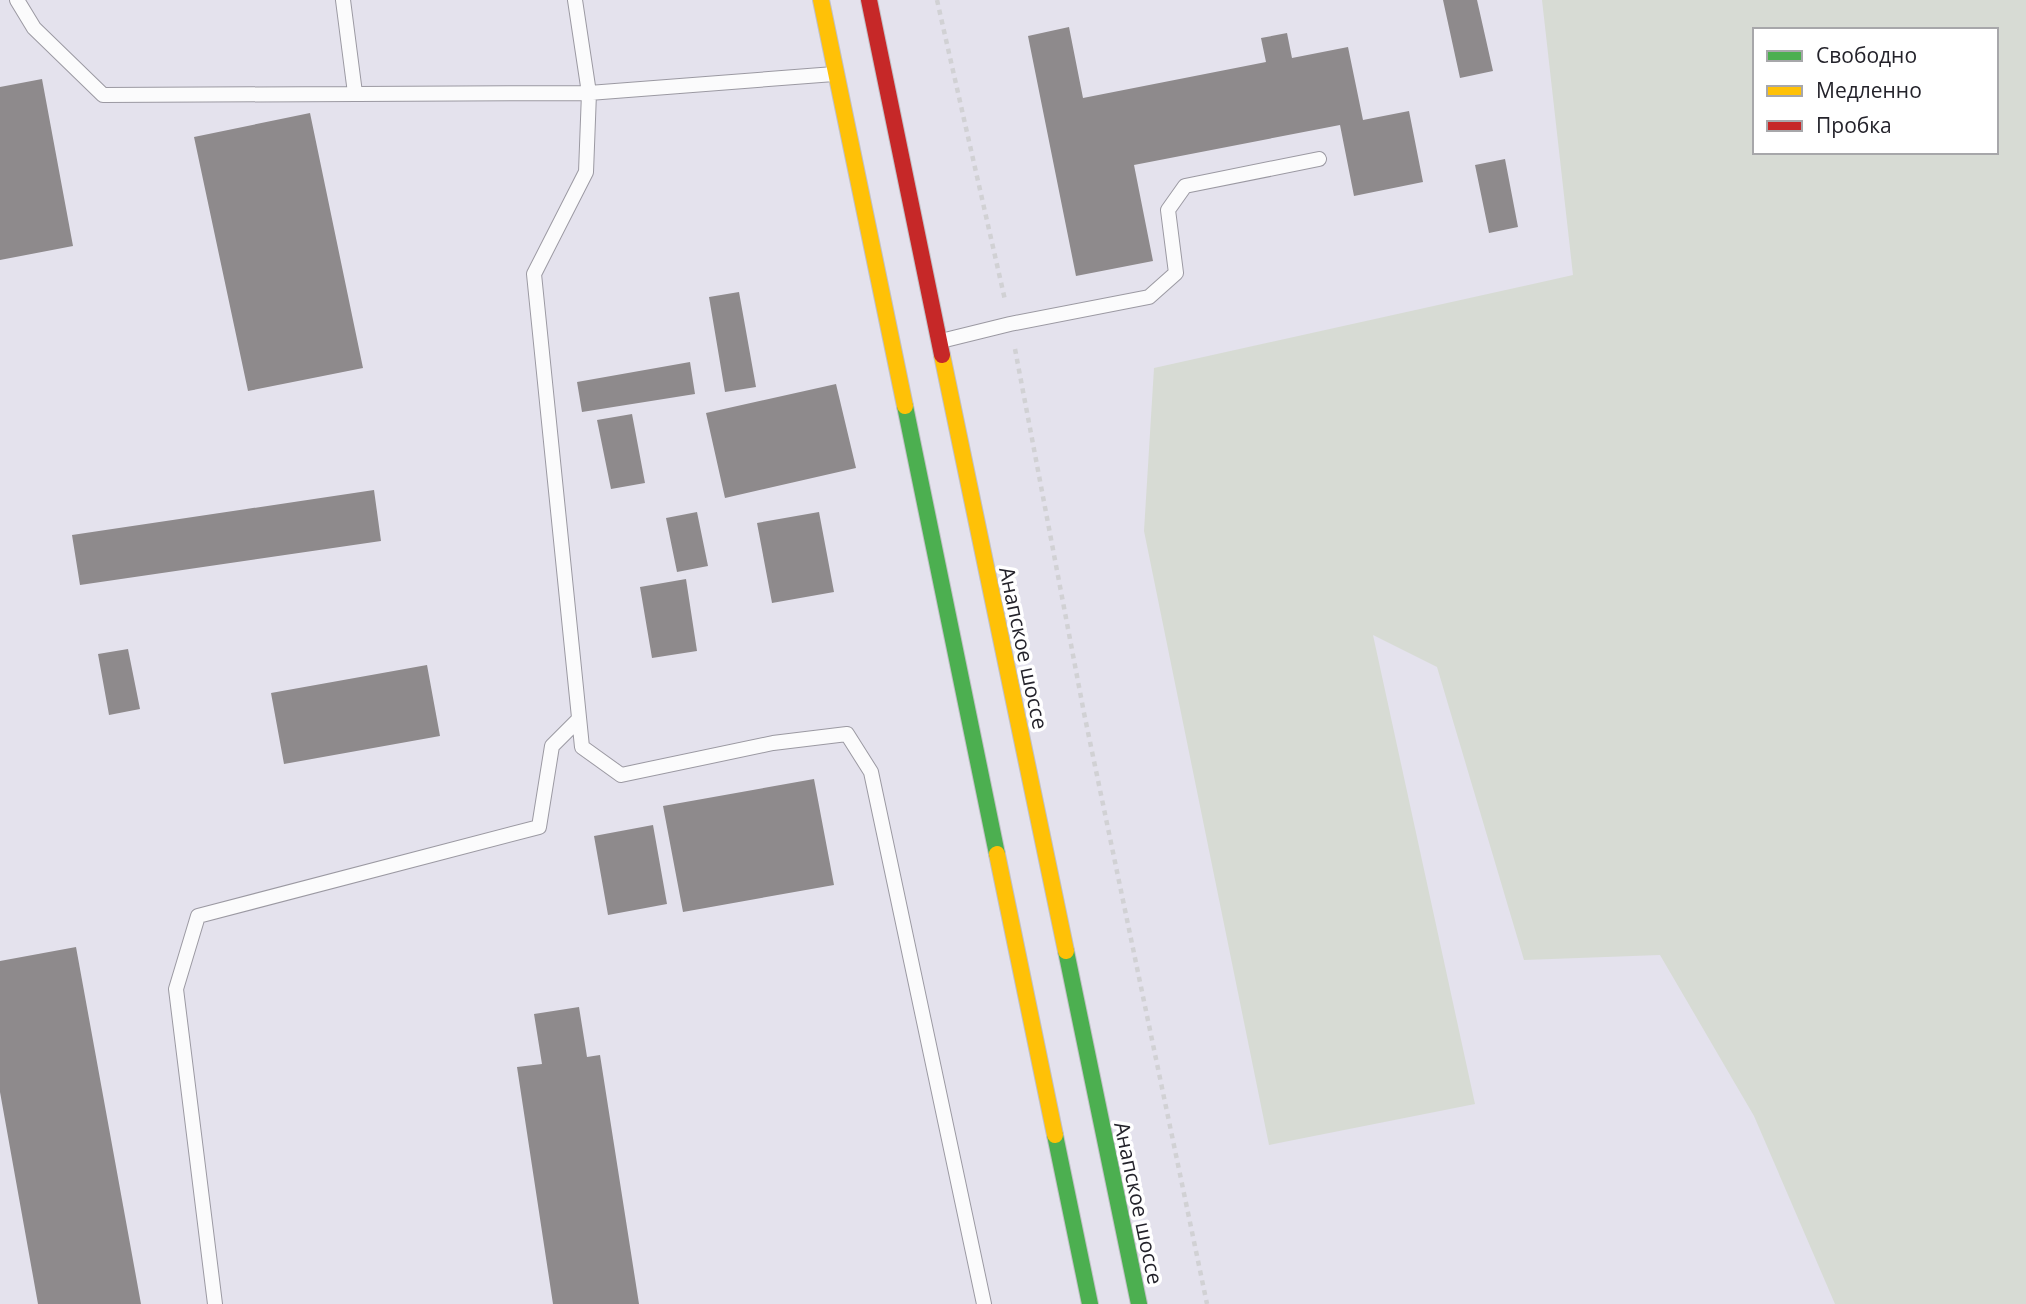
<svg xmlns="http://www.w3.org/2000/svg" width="2026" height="1304" viewBox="0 0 2026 1304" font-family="'Open Sans',sans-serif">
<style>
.green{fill:#d7dbd4;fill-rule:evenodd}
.building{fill:#8e8a8c}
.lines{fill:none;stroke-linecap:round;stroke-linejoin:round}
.lane-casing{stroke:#9b99a2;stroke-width:16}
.fast-casing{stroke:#c1c0c6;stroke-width:18}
.slow-casing{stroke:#c1c0c6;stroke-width:18}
.jam-casing{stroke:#c1c0c6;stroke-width:18}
.path{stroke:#d1d1d4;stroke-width:4.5;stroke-dasharray:5 5;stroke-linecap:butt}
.lane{stroke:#fbfbfc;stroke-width:14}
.fast{stroke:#4caf50;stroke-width:16}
.slow{stroke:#ffc107;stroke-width:16}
.jam{stroke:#c62828;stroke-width:16}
.labels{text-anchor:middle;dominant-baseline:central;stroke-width:7;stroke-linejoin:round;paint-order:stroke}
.street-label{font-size:21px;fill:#24232b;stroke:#fff}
</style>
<rect width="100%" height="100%" fill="#e4e2ed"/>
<!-- green -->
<path class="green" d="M1542,0h484v1304h-191l-81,-188 -94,-161 -136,5 -87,-293 -64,-32 102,469 -206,41 -125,-614 10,-163 419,-93zM1755,30h241v122h-241z"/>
<!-- building -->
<path class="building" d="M1443,0h34l16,71 -33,7z
M1069,27l14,71 183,-36 -5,-24 26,-5 5,25 56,-11 15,73 46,-9 14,71 -69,14 -14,-71 -206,40 19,96 -77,15 -48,-240z
M42,79l31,167 -73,14v-173z
M310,113l53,255 -115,23 -54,-254z
M1505,159l13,68 -29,6 -14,-68z
M739,292l17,95 -31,5 -16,-95z
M690,362l5,32 -113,18 -5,-30z
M836,384l20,84 -131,30 -19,-85z
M632,414l13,69 -34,6 -14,-69z
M374,490l7,51 -301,44 -8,-50z
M697,512l11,54 -31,6 -11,-54z
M819,512l15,80 -62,11 -15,-80z
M686,579l11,72 -45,7 -12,-71z
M128,649l12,60 -31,6 -11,-61z
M427,665l13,71 -156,28 -13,-71z
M814,779l20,106 -151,27 -20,-106z
M653,825l14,79 -59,11 -14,-79z
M76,947l65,357h-103l-38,-212v-131z
M579,1007l8,50 13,-2 39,249h-86l-36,-237 25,-3 -8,-50z"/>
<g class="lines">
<!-- lane casing -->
<g class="lane-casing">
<path id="lane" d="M17,0l17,28 69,67 486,-2 245,-19
M343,0l12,93
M575,0l14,93 -3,79 -52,102 48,473 39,28 152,-32 74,-9 24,38 113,532
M941,341l69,-17 139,-27 27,-24 -8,-63 17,-24 134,-27
M215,1304l-39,-315 22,-73 341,-89 13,-81 27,-27"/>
</g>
<!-- fast casing -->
<g class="fast-casing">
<path id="fast" d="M905,406l92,448
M1066,951l73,353
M1055,1135l35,169"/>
</g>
<!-- slow casing -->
<g class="slow-casing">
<path id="slow" d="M821,0l84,406
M942,355l124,596
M997,854l58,281"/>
</g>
<!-- jam casing -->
<g class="jam-casing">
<path id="jam" d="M869,0l73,355"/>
</g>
<!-- path -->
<path class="path" d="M937,0l68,300
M1015,349l69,364 123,591"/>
<!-- lane -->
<use href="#lane" class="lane"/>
<!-- fast -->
<use href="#fast" class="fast"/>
<!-- slow -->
<use href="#slow" class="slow"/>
<!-- jam -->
<use href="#jam" class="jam"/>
</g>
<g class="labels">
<!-- street labels -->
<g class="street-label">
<text transform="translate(1024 648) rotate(78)">Анапское шоссе</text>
<text transform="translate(1139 1203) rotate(78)">Анапское шоссе</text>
</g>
</g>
<!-- legend -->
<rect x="1753" y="28" width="245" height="126" fill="#ffffff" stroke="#a7a7aa" stroke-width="2"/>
<rect x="1767" y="51" width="35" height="10" fill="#4caf50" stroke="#a7a7aa" stroke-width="2"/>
<text x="1816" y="63" font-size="21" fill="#24232b">Свободно</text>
<rect x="1767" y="86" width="35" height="10" fill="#ffc107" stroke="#a7a7aa" stroke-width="2"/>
<text x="1816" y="98" font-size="21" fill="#24232b">Медленно</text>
<rect x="1767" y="121" width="35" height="10" fill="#c62828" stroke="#a7a7aa" stroke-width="2"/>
<text x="1816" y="133" font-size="21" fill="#24232b">Пробка</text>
</svg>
